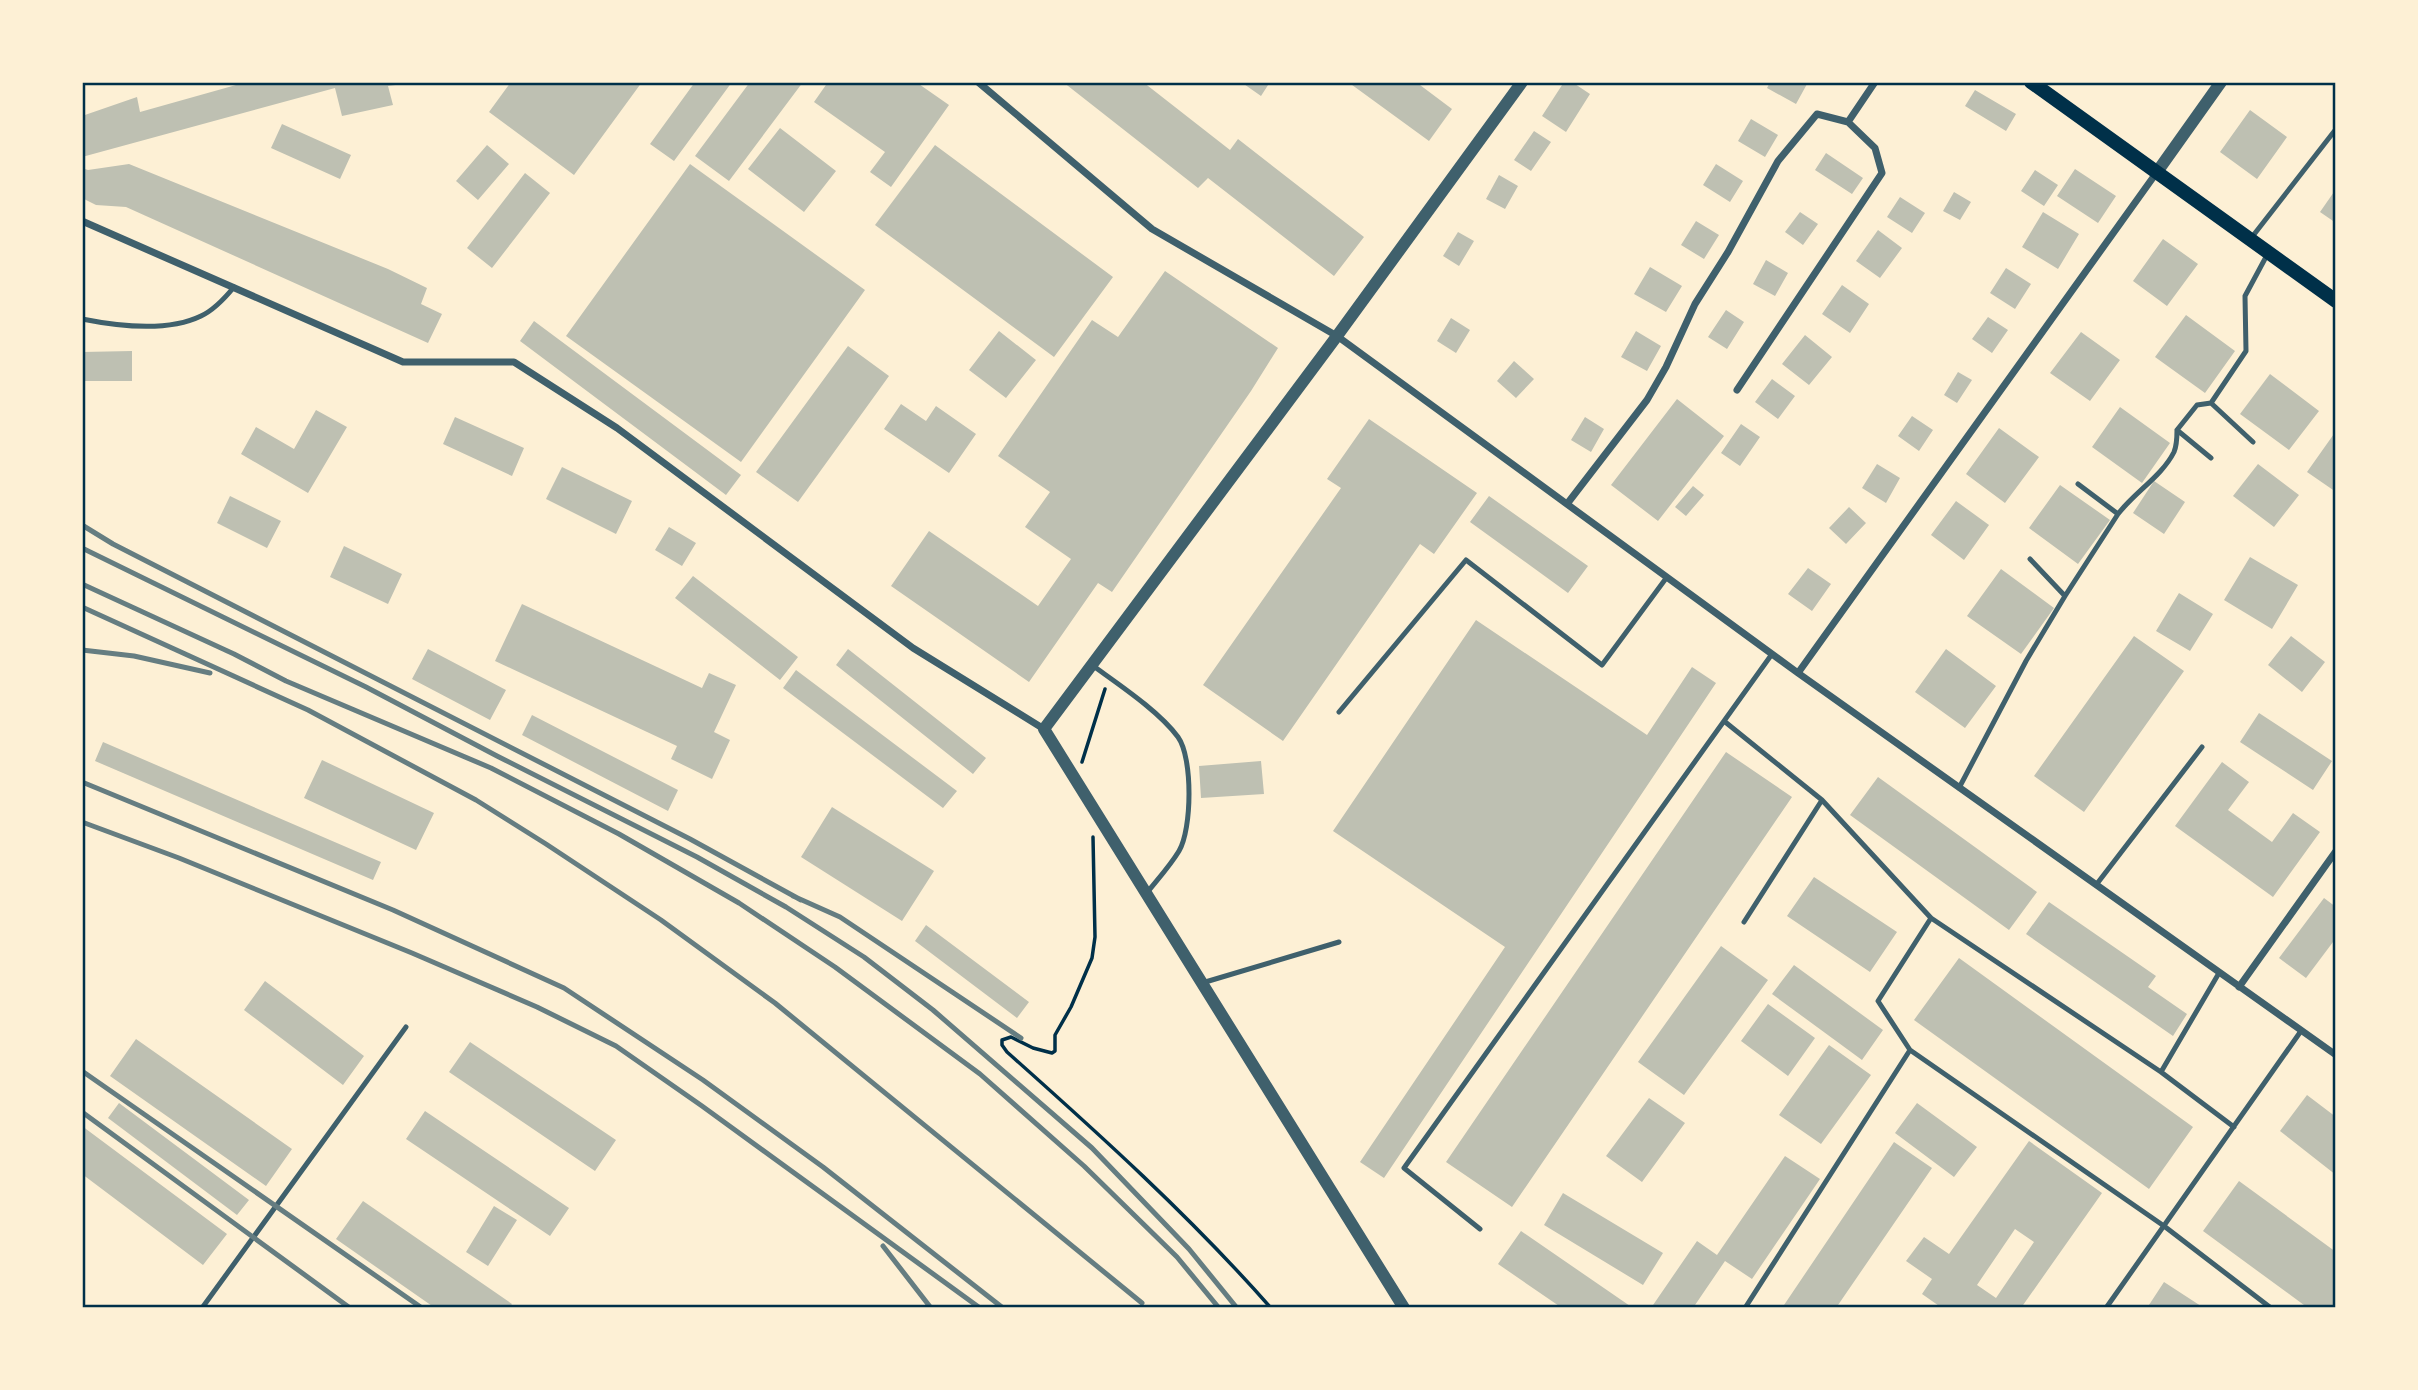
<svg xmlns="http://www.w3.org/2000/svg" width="2418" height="1390" viewBox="0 0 2418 1390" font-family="'Roboto Serif',serif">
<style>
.building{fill:#bec0b2;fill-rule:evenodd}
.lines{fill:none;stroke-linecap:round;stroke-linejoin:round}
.path{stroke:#003049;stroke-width:3.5}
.service{stroke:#3f606c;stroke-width:5}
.minor{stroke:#3f606c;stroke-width:7}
.tertiary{stroke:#3f606c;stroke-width:12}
.secondary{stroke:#003049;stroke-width:14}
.rail{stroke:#657d81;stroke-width:5}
.neatline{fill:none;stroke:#003049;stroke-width:2.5}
</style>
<rect width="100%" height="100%" fill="#fdf0d5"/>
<!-- building -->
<path class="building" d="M236,82l167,2 -15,2 5,19 -51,11 -7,-28 -253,69v-41l55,-19 3,15 96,-27z
M511,82h131l-68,93 -85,-63z
M695,82h37l-58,79 -24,-17z
M750,82h53l-74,99 -34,-25z
M828,82h88l33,23 -58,82 -21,-15 15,-20 -71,-50z
M1063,82h80l87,68 8,-11 126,98 -30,39 -126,-98 -10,10z
M1241,82h29l-9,14z
M1348,82h68l36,27 -23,32z
M1564,82h8l18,12 -24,38 -24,-16z
M1770,82h35l2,2 -11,20 -29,-16z
M1975,90l41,24 -10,17 -41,-25z
M2250,110l37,27 -30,42 -37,-27z
M1751,119l27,16 -13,22 -27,-16z
M282,124l69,31 -11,24 -69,-31z
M780,128l56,43 -32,41 -56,-43z
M1534,131l17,11 -20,29 -17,-11z
M487,145l22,19 -31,36 -22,-19z
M935,145l178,132 -59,80 -179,-132z
M1826,153l37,25 -11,16 -37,-24z
M129,164l259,105 39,19 -6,16 21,10 -14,29 -302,-136 -30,-2 -14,-7v-30l6,2z
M690,164l175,126 -124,172 -175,-126z
M1716,164l27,17 -13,21 -27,-17z
M2075,169l41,27 -18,27 -41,-27z
M2035,170l23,15 -14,21 -23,-15z
M525,173l25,20 -58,75 -25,-20z
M1499,175l19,11 -13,23 -19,-10z
M2336,189v34l-16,-11z
M1954,192l17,10 -11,18 -17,-9z
M1900,197l25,16 -13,20 -25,-16z
M1800,212l18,12 -15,21 -18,-13z
M2043,212l36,22 -21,35 -36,-22z
M1696,221l23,14 -15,24 -23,-14z
M1878,230l24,18 -22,30 -24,-17z
M1458,232l16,9 -15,25 -16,-10z
M2163,239l35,25 -31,42 -34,-25z
M1766,260l22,13 -13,23 -22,-12z
M1650,267l32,19 -16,26 -32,-18z
M2006,268l25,16 -16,25 -25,-16z
M1165,271l113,77 -27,43 -139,201 -14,-9 -69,99 -138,-96 38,-55 109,75 33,-47 -46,-32 25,-35 -52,-36 94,-136 26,17z
M1842,285l27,19 -19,29 -28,-19z
M1726,310l18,12 -17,27 -19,-12z
M2186,315l49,36 -30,42 -50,-36z
M1988,317l20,13 -16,23 -20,-14z
M1451,318l19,12 -14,23 -19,-12z
M534,321l207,154 -15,20 -206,-154z
M999,331l37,29 -30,38 -37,-28z
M1636,331l25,15 -14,25 -26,-14z
M2081,332l39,28 -30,41 -40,-28z
M1805,335l27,22 -23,28 -27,-21z
M848,346l41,30 -91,126 -42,-30z
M132,351v30h-50v-29z
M1514,361l20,18 -18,19 -19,-17z
M1958,372l14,8 -15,23 -13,-8z
M2270,374l49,37 -30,39 -49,-36z
M1772,379l23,17 -17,23 -23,-17z
M1677,399l47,37 -66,85 -47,-36z
M901,404l25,17 10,-15 40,28 -27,39 -65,-44z
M2120,407l50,36 -28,40 -50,-36z
M316,410l31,17 -39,66 -67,-39 15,-27 38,22z
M1912,416l21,14 -14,21 -21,-15z
M455,417l69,31 -12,28 -69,-32z
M1585,417l19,12 -13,23 -20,-12z
M1369,419l108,74 -43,61 -14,-10 -137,197 -80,-56 138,-197 -14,-9z
M1741,424l19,13 -20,29 -19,-13z
M1999,428l40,29 -34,46 -39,-29z
M2336,431v61l-29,-20z
M1877,464l23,14 -14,25 -24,-15z
M2258,464l41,31 -25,32 -41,-31z
M562,467l70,34 -16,33 -70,-35z
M2154,481l31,21 -21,32 -31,-21z
M2060,485l50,35 -32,44 -49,-36z
M1693,486l11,9 -18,21 -11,-9z
M230,496l51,25 -14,27 -50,-25z
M1489,496l99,70 -20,27 -98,-71z
M1956,501l33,24 -25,35 -33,-25z
M1849,507l17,16 -20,21 -17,-16z
M669,527l27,16 -14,23 -27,-16z
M344,546l58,28 -14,30 -58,-27z
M2250,557l48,28 -26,44 -48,-29z
M1808,568l23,16 -19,27 -24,-17z
M2001,569l53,39 -33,46 -54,-38z
M693,576l105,81 -18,23 -105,-82z
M2179,593l34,21 -23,37 -34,-20z
M522,604l180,84 7,-15 27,12 -22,47 16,8 -18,39 -41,-20 6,-13 -182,-85z
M1476,620l171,115 45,-68 24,16 -332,495 -24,-16 145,-215 -172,-116z
M2134,636l50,35 -100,141 -50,-36z
M2291,636l34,26 -23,30 -34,-27z
M428,649l78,41 -16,30 -78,-41z
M848,649l138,109 -13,16 -137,-109z
M1946,649l50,37 -31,42 -50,-36z
M796,670l161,121 -14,17 -160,-120z
M2259,713l73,48 -19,29 -73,-48z
M532,715l146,75 -10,21 -146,-76z
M103,742l278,120 -8,18 -278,-119z
M1726,752l66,45 -280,410 -66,-45z
M322,760l112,53 -18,37 -112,-52z
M1261,761l3,33 -63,4 -2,-32z
M2222,762l27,20 -21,28 44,32 21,-29 27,19 -47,65 -98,-71z
M1878,777l159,115 -28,38 -159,-115z
M832,807l102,64 -32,50 -101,-64z
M1814,877l83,55 -27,40 -83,-56z
M2324,898l12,9v31l-30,40 -27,-20z
M2049,902l107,74 -8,11 39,27 -14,22 -147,-102z
M926,925l103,77 -12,16 -102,-77z
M1721,946l47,34 -84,115 -46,-33z
M1959,958l234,169 -44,62 -235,-169z
M1794,965l89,65 -21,30 -90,-66z
M265,981l99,75 -21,29 -99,-75z
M1768,1004l47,34 -27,38 -47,-35z
M136,1039l156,110 -26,37 -156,-110z
M470,1042l146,98 -21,31 -146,-99z
M1829,1045l42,30 -50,69 -42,-29z
M2307,1095l29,22v58l-56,-44z
M1649,1098l36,25 -43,59 -36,-26z
M119,1103l130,97 -12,15 -129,-97z
M1917,1103l60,44 -23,30 -59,-44z
M425,1111l144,97 -19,28 -144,-97z
M82,1126l145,108 -24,31 -121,-91z
M2029,1141l73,52 -81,115h-79l-20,-14 10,-15 -26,-18 18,-24 25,17zM2015,1229l19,13 -38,56 -19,-13z
M1894,1142l38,26 -96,140h-54z
M1785,1156l35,23 -68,100 -27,-18 -32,47h-42l46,-67 20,14z
M2239,1181l97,71v56h-28l-105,-77z
M1563,1193l100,60 -20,32 -99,-60z
M363,1201l149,103 -3,4h-74l-99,-69z
M494,1206l23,14 -29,46 -22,-14z
M1521,1231l112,77h-71l-64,-44z
M2164,1282l40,26h-57z"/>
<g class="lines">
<!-- path -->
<path class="path" d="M1082,762l23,-73
M1093,837l2,100 -3,21 -21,49 -16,28v16l-3,2 -19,-5 -22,-11 -9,3v5l5,7c91,81 183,164 264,256"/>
<!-- service -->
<path class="service" d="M2252,237l84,-108
M82,319c35,7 86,13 119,-3 13,-6 24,-18 33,-29
M2211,403l42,39
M2211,458l-34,-28 20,-25 14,-2 35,-52 -1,-55 22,-41
M2078,484l40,30c17,-22 44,-38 56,-62 3,-7 3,-15 3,-22
M2030,559l35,37 53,-82
M1092,665c26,19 67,46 86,72 15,21 14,92 1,114 -9,15 -22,29 -33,43
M1339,712l127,-152 136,105 65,-88
M1724,721l98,79 -78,122
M1959,788l67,-127 39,-65
M1822,800l109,118
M2096,885l106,-138
M1202,983l137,-41
M1910,1050l-32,-49 53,-83 230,154 58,-99
M2161,1072l73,55
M1480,1229l-76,-61 368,-514
M202,1308l204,-281
M1745,1308l165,-258 254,176 107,82
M2106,1308l195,-277"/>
<!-- minor -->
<path class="minor" d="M978,82l174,147 185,107 461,337 538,382
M82,221l321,141h111l103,66 296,220 131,81
M1737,390l145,-217 -7,-25 -27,-26
M1567,504l80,-104 19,-33 29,-63 33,-52 50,-91 39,-47 31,8 27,-40
M1798,673l359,-501
M2239,987l97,-136"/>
<!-- tertiary -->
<path class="tertiary" d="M2157,172l64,-90
M1404,1308l-360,-579 293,-393 185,-254"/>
<!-- secondary -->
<path class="secondary" d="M2031,82l305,219"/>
<!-- rail -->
<path class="rail" d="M82,525l31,19 577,295 111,61
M82,548l284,139 131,69 200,101 89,50 78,50 69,53 159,138 97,101 48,59
M82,584l152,70 52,27 205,87 128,66 120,69 96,64 145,107 104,92 93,91 42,51
M82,607l226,103 168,90 70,44 115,76 114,83 367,300
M82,650l52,6 76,17
M82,782l311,128 171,78 139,92 120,87 180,141
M82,822l97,36 233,95 125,54 79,39 86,60 278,202
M793,896l47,21 181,121
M82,1071l340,237
M82,1112l268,196
M883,1246l48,62"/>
</g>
<!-- border -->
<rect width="2418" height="1390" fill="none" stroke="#fdf0d5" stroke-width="168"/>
<rect x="84" y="84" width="2250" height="1222" class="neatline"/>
</svg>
